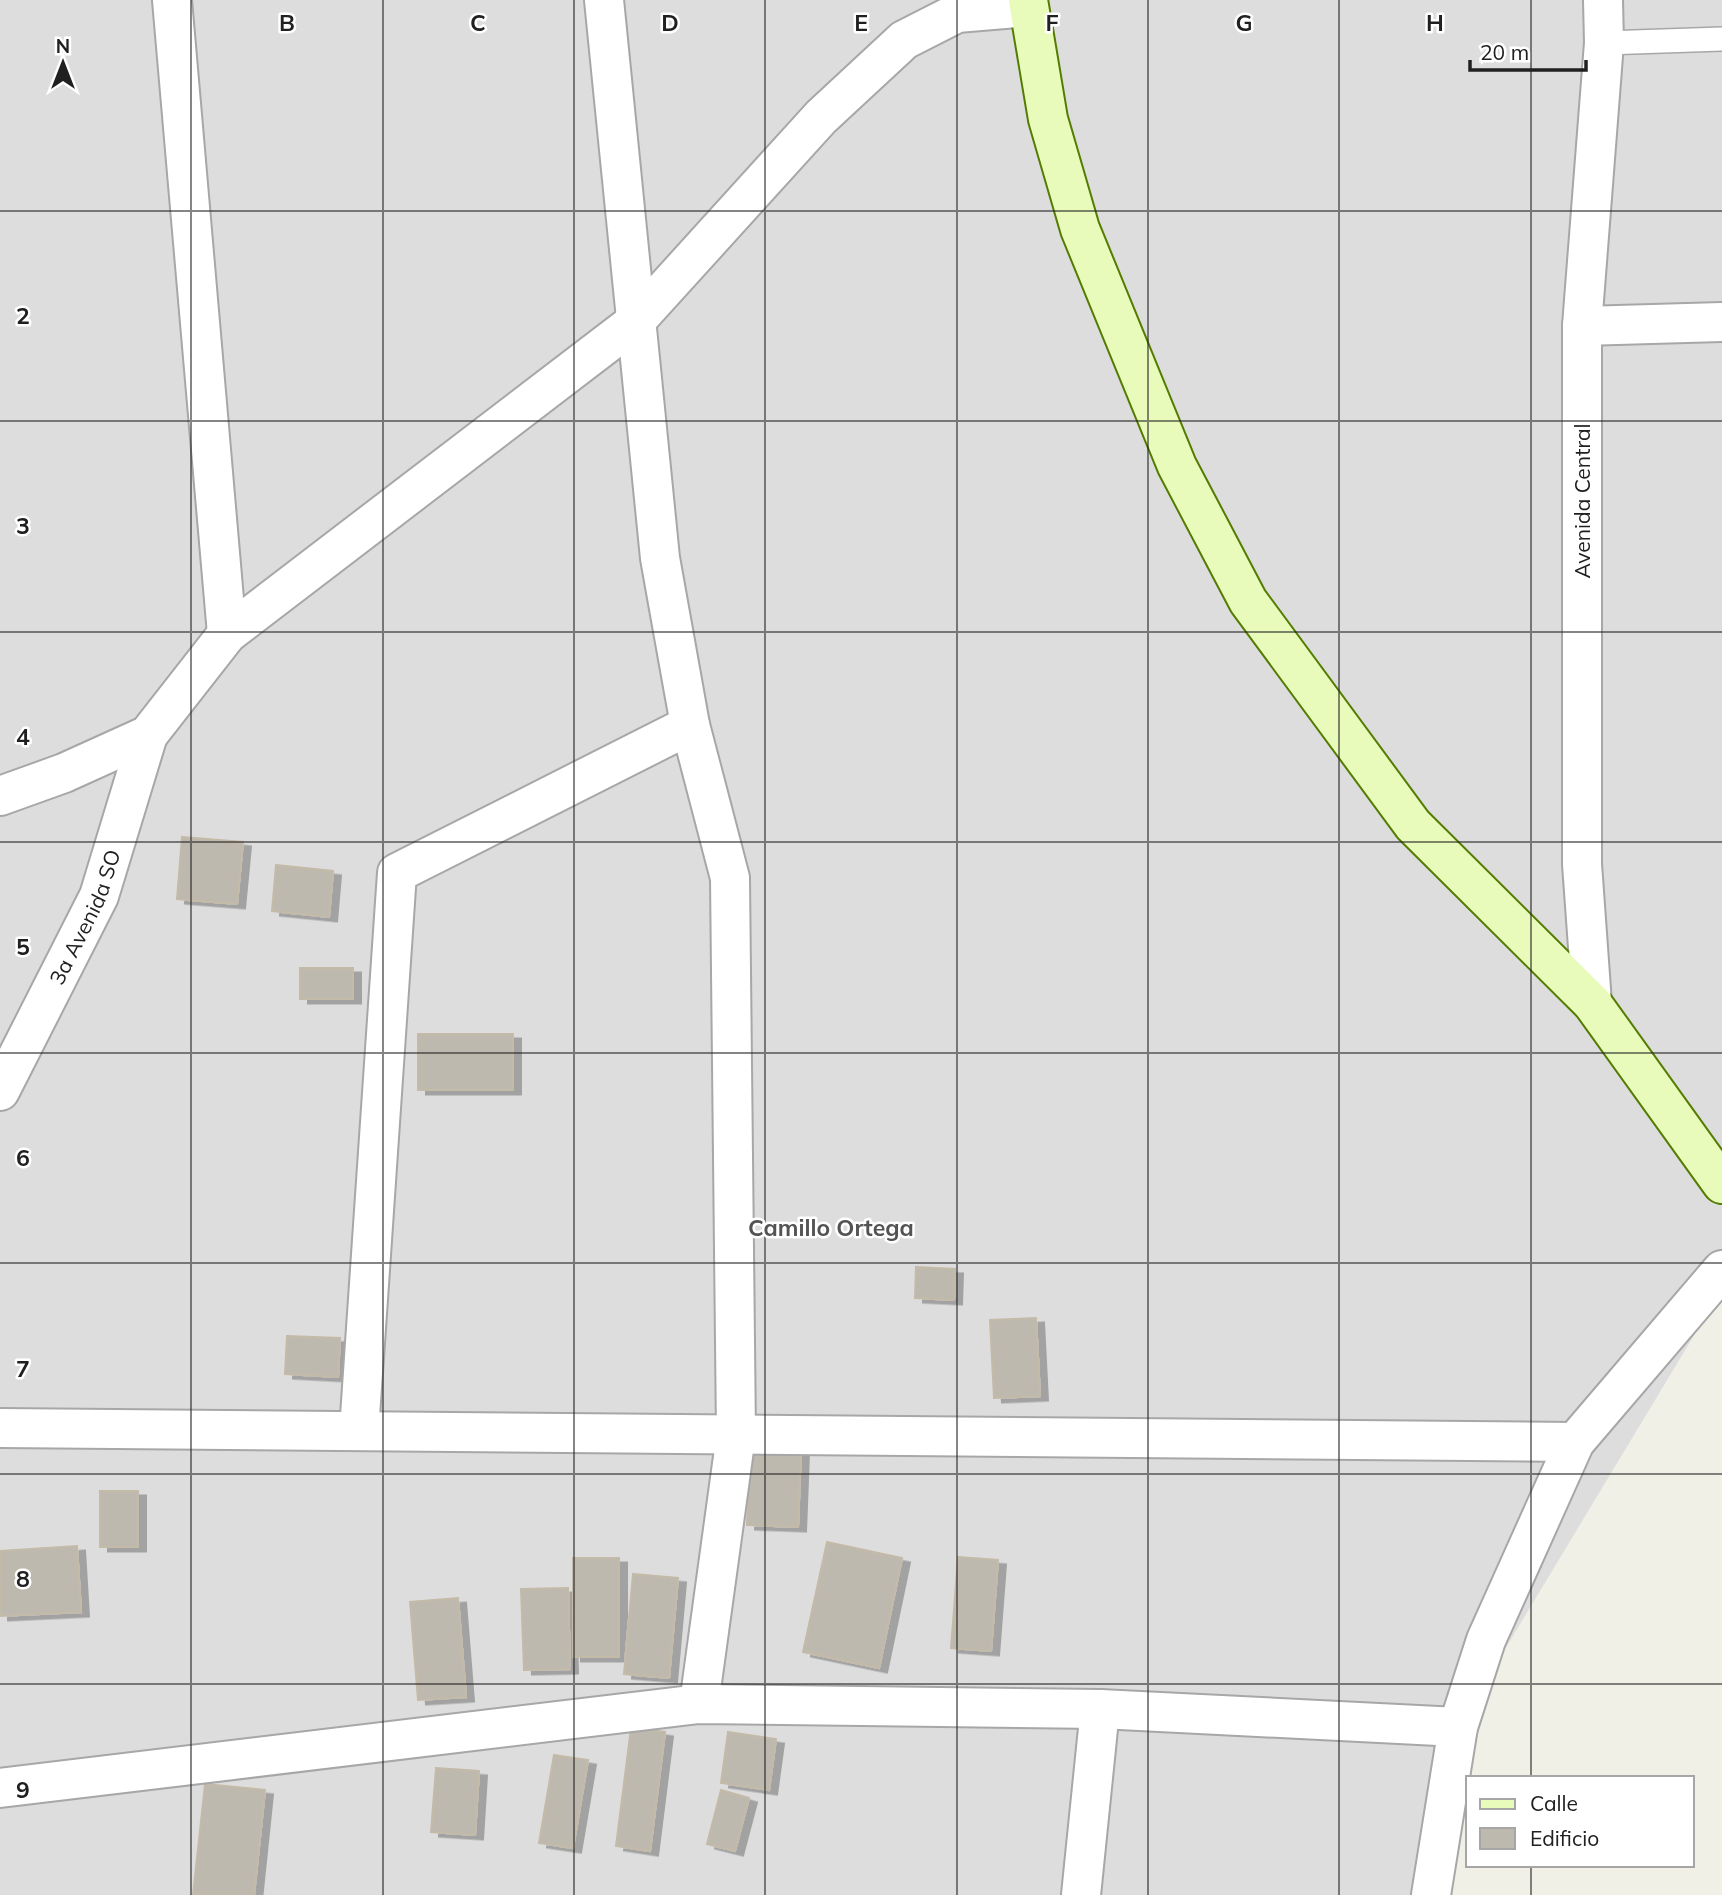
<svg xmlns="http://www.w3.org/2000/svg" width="1722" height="1895" viewBox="0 0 1722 1895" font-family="Mulish,sans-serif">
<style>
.residential{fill:#dedddd}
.building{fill:#beb9af;stroke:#c3baa8;stroke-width:2;filter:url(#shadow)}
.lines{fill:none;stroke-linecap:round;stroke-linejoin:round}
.lane-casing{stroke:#a7a7a7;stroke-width:26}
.street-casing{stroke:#a7a7a7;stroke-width:42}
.secondary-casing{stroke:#537c02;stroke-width:42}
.lane{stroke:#fff;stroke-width:23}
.street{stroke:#fff;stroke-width:38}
.secondary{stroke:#e9fbba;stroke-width:38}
.grid{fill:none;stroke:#202020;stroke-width:2;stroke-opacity:0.55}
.labels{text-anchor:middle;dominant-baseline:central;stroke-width:5;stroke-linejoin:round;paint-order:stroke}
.street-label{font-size:21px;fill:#202020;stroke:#fff}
.neighbourhood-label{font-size:23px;font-weight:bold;fill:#535353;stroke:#fff}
.grid-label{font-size:23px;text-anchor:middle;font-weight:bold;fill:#202020;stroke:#fff;stroke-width:5;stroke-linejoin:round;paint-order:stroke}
</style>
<defs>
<filter id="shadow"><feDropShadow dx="8" dy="4.5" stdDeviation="0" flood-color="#0004"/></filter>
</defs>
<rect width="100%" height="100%" fill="#f1f0e6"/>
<!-- residential -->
<path class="residential" d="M0,0h1722v1289l-264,438 -28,168h-1430z"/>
<!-- building -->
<path class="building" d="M182,837l61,5 -6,62 -60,-5z
M276,865l57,6 -4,46 -57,-6z
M300,968h53v31h-53z
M418,1034h95v56h-95z
M916,1267l39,2 -1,31 -39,-2z
M1036,1318l4,78 -46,2 -4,-78z
M287,1336l53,2 -2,39 -53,-3z
M750,1447l51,2 -3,78 -51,-2z
M100,1491h38v56h-38z
M827,1542l75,16 -23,110 -76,-16z
M77,1546l4,66 -81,4v-65z
M958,1557l40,3 -7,91 -40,-3z
M573,1558h46v99h-46z
M633,1574l45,4 -9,100 -45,-4z
M568,1588l2,81 -46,1 -3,-81z
M458,1598l8,99 -48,3 -8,-98z
M631,1728l34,4 -15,119 -34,-5z
M728,1732l48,7 -7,51 -48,-7z
M554,1755l34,5 -15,88 -34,-5z
M436,1768l43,3 -4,64 -44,-3z
M205,1784l60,6 -11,105h-61z
M721,1790l28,8 -14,53 -28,-7z"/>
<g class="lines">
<!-- lane casing -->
<g class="lane-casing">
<path id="lane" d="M1604,43l118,-4"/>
</g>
<!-- street casing -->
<g class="street-casing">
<g id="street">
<path d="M172,0l55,634"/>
<path d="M604,0l56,558 30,167 40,153 6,557 -37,269"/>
<path d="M1582,326l140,-4"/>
<path d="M0,796l64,-23 84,-38 79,-101 408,-312 186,-205 83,-77 53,-27 71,-6"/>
<path d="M1592,1003l-10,-139v-538l22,-283 -1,-43"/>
<path id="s1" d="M0,1091l99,-195 49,-161"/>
<path d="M0,1428l1575,14"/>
<path d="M359,1431l38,-558 293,-148"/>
<path d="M0,1788l699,-84 401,5 358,18"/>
<path d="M1081,1895l19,-186"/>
<path d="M1431,1895l27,-168 28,-87 89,-198 147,-172"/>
</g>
</g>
<!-- secondary casing -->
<g class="secondary-casing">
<path id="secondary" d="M1028,0l20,119 32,110 97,237 71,135 165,224 179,178 130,181"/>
</g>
<!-- lane -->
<use href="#lane" class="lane"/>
<!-- street -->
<use href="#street" class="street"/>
<!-- secondary -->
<use href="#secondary" class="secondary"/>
</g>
<!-- grid -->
<path class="grid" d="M191,0v1895M383,0v1895M574,0v1895M765,0v1895M957,0v1895M1148,0v1895M1339,0v1895M1531,0v1778M0,211h1722M0,421h1722M0,632h1722M0,842h1722M0,1053h1722M0,1263h1722M0,1474h1722M0,1684h1722M1531,1865v30"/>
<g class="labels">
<!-- street labels -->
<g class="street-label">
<text transform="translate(1582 501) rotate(-90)">Avenida Central</text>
<text stroke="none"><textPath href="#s1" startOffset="194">3a Avenida SO</textPath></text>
</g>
<!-- neighbourhood labels -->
<g class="neighbourhood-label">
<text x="831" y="1227">Camillo Ortega</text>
</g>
</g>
<g class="grid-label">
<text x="287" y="31">B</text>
<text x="478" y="31">C</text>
<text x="670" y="31">D</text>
<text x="861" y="31">E</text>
<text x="1052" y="31">F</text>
<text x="1244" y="31">G</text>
<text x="1435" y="31">H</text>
<text x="23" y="324">2</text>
<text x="23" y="534">3</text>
<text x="23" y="745">4</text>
<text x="23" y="955">5</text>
<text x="23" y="1166">6</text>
<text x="23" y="1377">7</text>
<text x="23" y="1587">8</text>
<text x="23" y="1798">9</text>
</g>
<!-- legend -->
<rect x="1466" y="1776" width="228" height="91" fill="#ffffff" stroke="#a6a6a6" stroke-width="2"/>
<rect x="1480" y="1799" width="35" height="10" fill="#e9fbba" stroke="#a6a6a6" stroke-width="2"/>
<text x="1530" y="1811" font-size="21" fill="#202020">Calle</text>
<rect x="1480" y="1828" width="35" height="21" fill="#beb9af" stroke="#a6a6a6" stroke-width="2"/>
<text x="1530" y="1846" font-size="21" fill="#202020">Edificio</text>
<!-- north arrow -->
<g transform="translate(63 63)" stroke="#ffffff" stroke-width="5" paint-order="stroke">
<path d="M0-5L12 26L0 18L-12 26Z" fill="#202020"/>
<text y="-10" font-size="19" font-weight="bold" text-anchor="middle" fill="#202020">N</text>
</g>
<!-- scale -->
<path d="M1470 60v10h116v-10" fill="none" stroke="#202020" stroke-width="3.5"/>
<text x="1480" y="60" font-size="21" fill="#202020" stroke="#ffffff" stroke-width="5" paint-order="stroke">20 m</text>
</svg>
